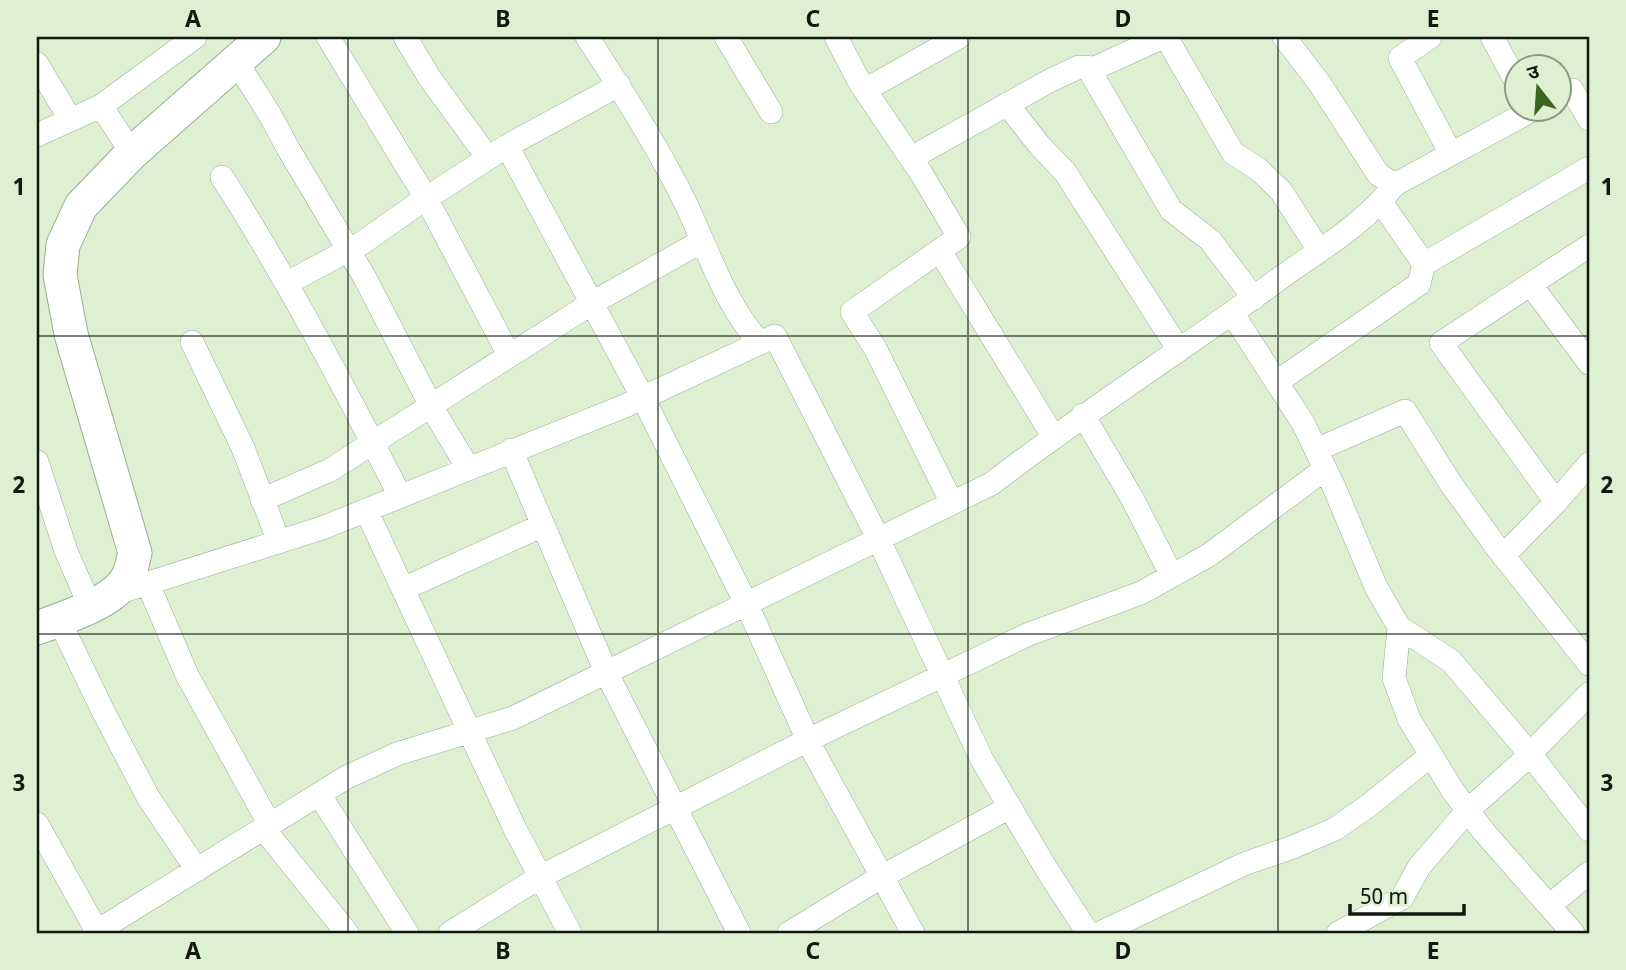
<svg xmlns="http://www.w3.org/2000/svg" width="1626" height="970" viewBox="0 0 1626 970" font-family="Georgia,'Noto Sans Devanagari',serif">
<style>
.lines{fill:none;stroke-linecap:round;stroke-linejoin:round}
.minor-casing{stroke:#9bad91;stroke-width:24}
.highway-casing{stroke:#9bad91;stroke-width:35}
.minor{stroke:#fff;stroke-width:23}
.highway{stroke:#fff;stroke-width:33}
.grid{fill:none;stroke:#12180e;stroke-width:2;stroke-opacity:0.55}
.neatline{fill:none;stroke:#12180e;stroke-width:2.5}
.grid-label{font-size:23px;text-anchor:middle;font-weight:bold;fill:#12180e}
</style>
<rect width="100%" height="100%" fill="#ddf0d2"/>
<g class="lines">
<!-- minor casing -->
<g class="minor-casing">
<path id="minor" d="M328,37l98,161 83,157
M405,37l24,40 59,81
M587,37c35,53 70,108 98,165 23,48 39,101 75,141
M726,37l45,75
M836,37l24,46 61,90 38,64 -107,75 23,36 77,155
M1166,37l67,116 25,16 23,22 38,59
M1284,37l36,47 58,90 16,11
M1430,37l-30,21 51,96
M1492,37l26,48
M236,61l34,54 19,35 76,128 66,128 37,62
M37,64l33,55
M1088,68l83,142 39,30 44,58
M865,90l94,-53
M1572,90l17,29
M1007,104l33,42 25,26 114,178
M101,106l94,-69
M37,135l64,-29 31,47
M507,146l136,252 103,205 66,146 101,184
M911,158l140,-78 28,-13 16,1 68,-31
M222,177c66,103 122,210 178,319
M1381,202l43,62 165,-96
M940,251l113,185
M287,283l75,-40 54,-38 91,-59 112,-61
M1531,285l58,78
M1232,313l71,110 31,64 42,100 23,40 -5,51 15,41 44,72 31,41 89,101
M192,342l51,106 36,94
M1277,382l142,-98 5,-20
M1083,415l49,83 40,78
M511,450l95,222 133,261
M1316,450l89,-39 46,73 44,61 94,119
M37,462l29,89 24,55
M262,500l68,-30 262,-167 110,-62
M1556,502l-115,-159 148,-97
M366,510l149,319 55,104
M1503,556l53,-54 33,-38
M148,584l39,91 83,150
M403,589l140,-64
M114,594l208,-66 305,-123 148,-69 103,202 103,220 66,112 41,63
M59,620l44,91 45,86 49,73
M1399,627l52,34 79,93 59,76
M319,794l88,139
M37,824l61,109
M263,828l84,105
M1549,906l40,-33
M94,933l253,-156 50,-23 116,-36 478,-234c95,-73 196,-137 292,-208 38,-27 83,-53 111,-91l142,-77
M450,933l90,-56 268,-137 221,-106 112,-41 68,-38 116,-86
M789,933l92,-56 129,-70
M1100,933l144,-69 49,-17 42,-18 33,-23 62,-50
M1338,933l64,-35 17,-31 49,-57 52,-46 69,-70"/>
</g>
<!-- highway casing -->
<g class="highway-casing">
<path id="highway" d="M37,628c26,-10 81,-26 92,-54 3,-6 4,-14 6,-21l-64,-219 -11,-59 3,-30 18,-39 51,-53 132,-116"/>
</g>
<!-- minor -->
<use href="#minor" class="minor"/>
<!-- highway -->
<use href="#highway" class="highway"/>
</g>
<!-- grid -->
<path class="grid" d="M348,37v896M658,37v896M968,37v896M1278,37v896M37,336h1552M37,634h1552"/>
<!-- border -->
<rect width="1626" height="970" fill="none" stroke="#ddf0d2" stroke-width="77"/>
<!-- north arrow -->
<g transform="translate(1538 88) rotate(343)"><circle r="33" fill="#ddf0d2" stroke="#8c9a84" stroke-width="2"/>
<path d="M0-5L12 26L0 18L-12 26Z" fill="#3e651f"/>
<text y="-10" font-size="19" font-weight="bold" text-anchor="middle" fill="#12180e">उ</text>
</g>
<!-- scale -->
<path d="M1350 904v10h114v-10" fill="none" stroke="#12180e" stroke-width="3.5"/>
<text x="1360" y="904" font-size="21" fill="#12180e" stroke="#ddf0d2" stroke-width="5" paint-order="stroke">50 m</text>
<rect x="38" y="38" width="1550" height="894" class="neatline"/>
<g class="grid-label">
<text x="193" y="27">A</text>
<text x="503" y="27">B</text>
<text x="813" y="27">C</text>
<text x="1123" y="27">D</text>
<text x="1433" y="27">E</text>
<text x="19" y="195">1</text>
<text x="1607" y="195">1</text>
<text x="19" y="493">2</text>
<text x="1607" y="493">2</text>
<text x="19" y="791">3</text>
<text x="1607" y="791">3</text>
<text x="193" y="959">A</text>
<text x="503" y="959">B</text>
<text x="813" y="959">C</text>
<text x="1123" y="959">D</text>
<text x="1433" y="959">E</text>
</g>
</svg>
